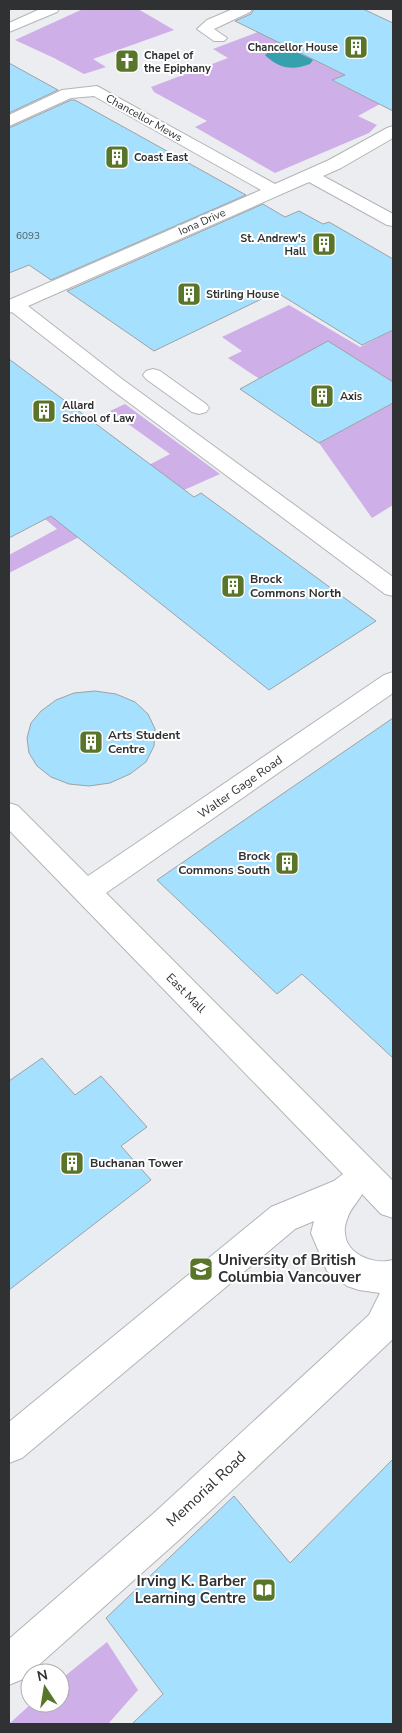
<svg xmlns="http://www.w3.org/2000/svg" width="402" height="1733" viewBox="0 0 402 1733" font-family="'Nunito Sans',sans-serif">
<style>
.green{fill:#ceafe8}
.water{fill:#34a1ac}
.building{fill:#a5e0fe;stroke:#9ea2a4}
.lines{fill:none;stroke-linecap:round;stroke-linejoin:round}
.minor-casing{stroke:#b2b5b8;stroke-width:2}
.minor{fill:#fff;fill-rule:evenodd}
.labels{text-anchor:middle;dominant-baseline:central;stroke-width:4;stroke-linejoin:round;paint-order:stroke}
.number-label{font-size:10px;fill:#4d5d65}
.far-poi-label{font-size:11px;font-weight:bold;fill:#303132;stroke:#fff;text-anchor:start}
.far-street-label{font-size:11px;fill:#303132;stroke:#fff}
.poi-label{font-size:12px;font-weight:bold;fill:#303132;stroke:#fff;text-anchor:start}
.street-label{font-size:12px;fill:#303132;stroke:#fff}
.near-poi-label{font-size:15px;font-weight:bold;fill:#303132;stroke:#fff;text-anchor:start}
.near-street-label{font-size:15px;fill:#303132;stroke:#fff}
</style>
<rect width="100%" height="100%" fill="#ebedf1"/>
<!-- green -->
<path class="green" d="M83,9h55l36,21 -81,29 13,8 -22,7 -30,-16 -39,-18z
M274,26l52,40 19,9 -12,6 47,23 -22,12 19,9 -8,8 -94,40 -80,-46 12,-6 -53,-29 -3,-5 77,-29 -15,-9z
M289,305l71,42 33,-17v52l-62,-39 -61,43 -42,-28 14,-7 -20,-14z
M393,403v102l-21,13 -53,-75z
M125,404l95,70 -135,60 -76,39v-18l48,-26 -12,-10 125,-65 -60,-43z
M107,1642l31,48 -30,34h-99l23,-21h28v-23z"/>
<!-- water -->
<path class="water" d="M286,47l27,13 -3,4c-18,7 -32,4 -45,-9l5,-4z"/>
<!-- building -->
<path class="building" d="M254,9h109l30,14v88l-61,-31 13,-5 -110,-54 16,-7z
M9,63l49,27 -49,23z
M71,100h4l171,95 -195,85 -22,-15 -20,8v-145z
M263,204l22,13 14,-6 24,13 6,-2 64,37v71l-31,15 -86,-53 -122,59 -87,-60z
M328,341l65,41v21l-74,40 -79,-54z
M9,359l185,138 7,-4 175,128 -107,69 -218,-174 -42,22z
M95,691l21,3 19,8 13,12 7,15 -1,17 -8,16 -16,12 -20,9 -21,3 -20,-2 -18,-7 -14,-11 -8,-13 -2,-15 4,-15 10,-12 15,-11 18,-7z
M393,718v340l-91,-84 -25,20 -120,-114z
M42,1058l33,37 26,-19 46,51 -26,19 30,34 -142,110v-209z
M393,1459v265h-261l31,-30 -57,-76 128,-122 56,67z"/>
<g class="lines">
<!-- minor casing -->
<g class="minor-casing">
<path id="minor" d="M40,9h19l-2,3 -48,20v-9z
M233,9h19l-2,3 -36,17 13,9 -3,3h-10l-17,-12 10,-9z
M97,86l178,98 54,-24 58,-32 6,-2v12l-52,30 -18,8 70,38v12l-6,-1 -78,-43 -281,124 94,73 271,198v19l-8,-2 -277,-207 -96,-75 -3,1v-13l252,-110 -167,-94 -23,2 -62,28v-11l53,-25z
M153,369l7,2 46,33 3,4 -3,4 -7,2 -7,-2 -46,-33 -3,-4 3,-4z
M393,672v21l-287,200 287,288v37l-12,-4 -19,-20c-4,8 -12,15 -14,23 -2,4 -4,12 -3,16 1,22 30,32 48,27v79l-213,200 -157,140 -14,6v-46l145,-126 215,-198 11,-22 -21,-3 -12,-4 -20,-15 -16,-38 3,-12 -19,8 -273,229 -13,5v-41l262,-215 63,-26 9,-7 -334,-344v-27l9,3 70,70 296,-201z"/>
</g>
<!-- minor -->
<use href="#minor" class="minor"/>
</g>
<!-- icons -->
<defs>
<g id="building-square" transform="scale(1.25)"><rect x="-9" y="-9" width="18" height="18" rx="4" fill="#597529" stroke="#fff"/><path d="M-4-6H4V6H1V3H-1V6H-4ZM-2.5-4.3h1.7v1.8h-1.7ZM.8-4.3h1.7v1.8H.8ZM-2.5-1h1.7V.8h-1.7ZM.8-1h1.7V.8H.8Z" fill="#fff"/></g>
<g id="church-square" transform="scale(1.25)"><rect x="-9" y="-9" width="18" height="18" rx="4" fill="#597529" stroke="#fff"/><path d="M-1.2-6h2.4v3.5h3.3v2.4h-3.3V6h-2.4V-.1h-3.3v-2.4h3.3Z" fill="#fff"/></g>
<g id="university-square" transform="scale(1.25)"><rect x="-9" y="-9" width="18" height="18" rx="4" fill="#597529" stroke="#fff"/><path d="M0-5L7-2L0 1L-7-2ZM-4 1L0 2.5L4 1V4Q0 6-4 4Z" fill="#fff"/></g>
<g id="library-square" transform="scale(1.25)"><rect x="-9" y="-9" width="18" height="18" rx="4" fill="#597529" stroke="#fff"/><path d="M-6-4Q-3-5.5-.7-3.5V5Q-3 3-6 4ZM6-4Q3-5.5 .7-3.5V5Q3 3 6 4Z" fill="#fff"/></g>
</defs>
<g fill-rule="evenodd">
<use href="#building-square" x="356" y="47"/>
<use href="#church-square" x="127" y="61"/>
<use href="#building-square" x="117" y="157"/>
<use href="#building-square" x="324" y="244"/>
<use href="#building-square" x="189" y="294"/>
<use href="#building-square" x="322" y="396"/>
<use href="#building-square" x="44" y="411"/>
<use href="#building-square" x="233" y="586"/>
<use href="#building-square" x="91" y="742"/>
<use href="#building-square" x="287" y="863"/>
<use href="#building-square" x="72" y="1163"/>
<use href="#university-square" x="201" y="1269"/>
<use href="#library-square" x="264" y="1590"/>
</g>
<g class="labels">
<!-- number labels -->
<g class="number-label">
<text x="28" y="236">6093</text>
</g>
<!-- far-poi labels -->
<g class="far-poi-label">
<text x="338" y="47" text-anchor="end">Chancellor House</text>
<text x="144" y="55">Chapel of<tspan x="144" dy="13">the Epiphany</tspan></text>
<text x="134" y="157">Coast East</text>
<text x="306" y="238" text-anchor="end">St. Andrew's<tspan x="306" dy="13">Hall</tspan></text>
<text x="206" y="294">Stirling House</text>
<text x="340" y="396">Axis</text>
<text x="62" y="405">Allard<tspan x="62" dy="13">School of Law</tspan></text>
</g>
<!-- far-street labels -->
<g class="far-street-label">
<text transform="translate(144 118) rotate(29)">Chancellor Mews</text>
<text transform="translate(202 222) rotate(-24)">Iona Drive</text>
</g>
<!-- poi labels -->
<g class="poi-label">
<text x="250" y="579">Brock<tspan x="250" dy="14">Commons North</tspan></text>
<text x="108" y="735">Arts Student<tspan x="108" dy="14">Centre</tspan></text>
<text x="270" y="856" text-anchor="end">Brock<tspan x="270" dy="14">Commons South</tspan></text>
<text x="90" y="1163">Buchanan Tower</text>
</g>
<!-- street labels -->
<g class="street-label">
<text transform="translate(240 787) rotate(-35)">Walter Gage Road</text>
<text transform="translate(186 993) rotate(45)">East Mall</text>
</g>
<!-- near-poi labels -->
<g class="near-poi-label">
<text x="218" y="1260">University of British<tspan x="218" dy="17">Columbia Vancouver</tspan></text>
<text x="246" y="1581" text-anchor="end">Irving K. Barber<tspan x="246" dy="17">Learning Centre</tspan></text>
</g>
<!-- near-street labels -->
<g class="near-street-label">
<text transform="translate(206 1489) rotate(-43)">Memorial Road</text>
</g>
</g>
<!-- border -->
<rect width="402" height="1733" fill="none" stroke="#303132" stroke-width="20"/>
<!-- north arrow -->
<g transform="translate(45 1688) rotate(348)"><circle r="24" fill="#ffffff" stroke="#acadad"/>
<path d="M0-4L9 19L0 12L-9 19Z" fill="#597529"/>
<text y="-8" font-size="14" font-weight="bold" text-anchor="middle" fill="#303132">N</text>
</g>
</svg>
